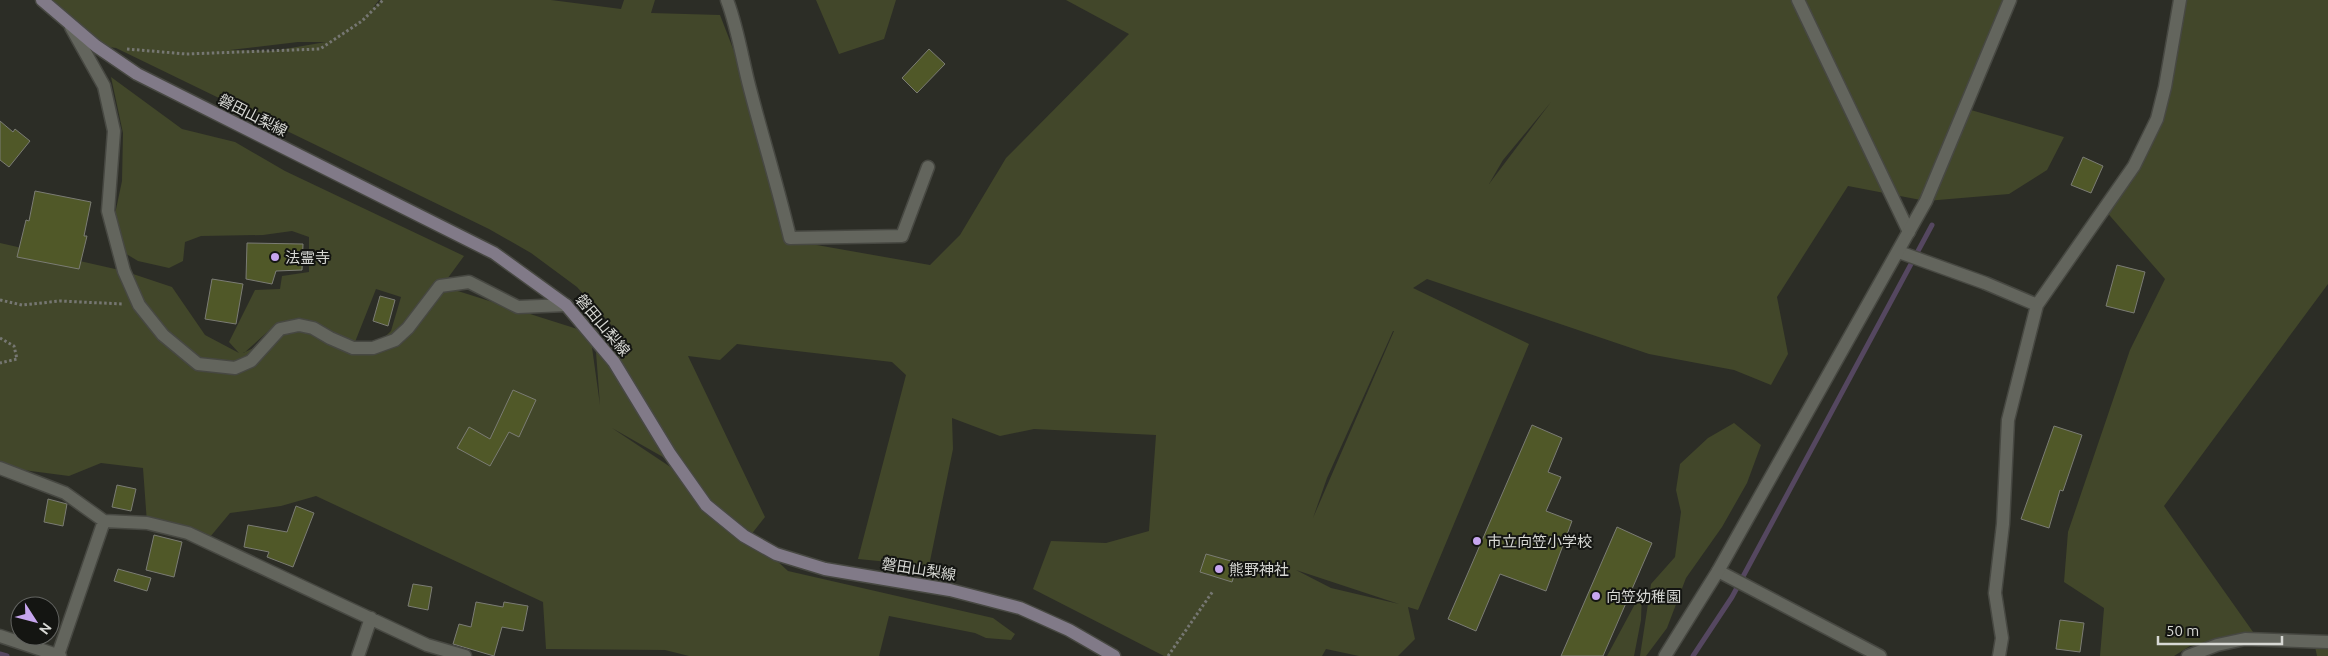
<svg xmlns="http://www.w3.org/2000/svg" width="2328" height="656" viewBox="0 0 2328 656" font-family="Ubuntu,'Noto Sans JP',sans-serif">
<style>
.green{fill:#42472a;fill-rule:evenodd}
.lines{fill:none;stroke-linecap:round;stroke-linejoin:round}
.stream{stroke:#554760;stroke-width:5}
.building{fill:#505828;stroke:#7b7c74}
.minor-casing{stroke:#474842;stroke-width:15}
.tertiary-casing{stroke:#474842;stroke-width:15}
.secondary-casing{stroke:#474842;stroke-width:15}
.path{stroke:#767772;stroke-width:3;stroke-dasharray:2.5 2.5;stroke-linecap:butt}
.minor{stroke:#63655d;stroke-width:12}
.tertiary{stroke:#63655d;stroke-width:12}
.secondary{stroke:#817a88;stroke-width:12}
.poi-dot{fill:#c7a6ef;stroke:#141512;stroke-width:2}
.labels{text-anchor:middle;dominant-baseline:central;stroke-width:4;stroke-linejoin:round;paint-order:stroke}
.street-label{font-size:15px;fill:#d7d8d4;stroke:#141512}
.poi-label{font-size:15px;fill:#d7d8d4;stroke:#141512;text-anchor:start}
</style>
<rect width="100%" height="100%" fill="#2c2d26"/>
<!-- green -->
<path class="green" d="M45,0h334l-7,9 10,-9h169l70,9 3,-9h31l-4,13 69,2 34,88 36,135 21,6 119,21 30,-30 46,-77 123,-124 -63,-34h944l-46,108 100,29 -17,33 -38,24 -83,7 -78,-15 -71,111 11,57 -17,31 -37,-15 -85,-16 -222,-75 -14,9 116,56 -111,266 -10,-3 7,32 -17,17h-39l-33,-7 -4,7h-158l-131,-67 18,-48 55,2 43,-12 7,-96 -122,-6 -34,7 -48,-18 1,31 -24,117 -71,-7 48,-184 -14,-13 -155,-18 -17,16 -32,-4 77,161 -15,19 38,35 205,47 22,16 -4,6 -25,-2 -11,-5 -86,-17 -10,40h-190l-24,-6 -119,-1 -3,-47 -227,-106 -35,10 -51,7 -20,24 -63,-14 -4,-55 -42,-5 -32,13 -69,-9v-224l124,28 48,16 33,48 34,18 -10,-11 26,-52 25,-1 2,-13 27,-4v-35l-17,-6 -29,4 -62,1 -16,6 -2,19 -14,7 -31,-7 -20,-12 -3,-35 7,-33 1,-48 -12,-56 71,52 53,13 50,29 179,85 -22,30 148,47 10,72 -5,-66 14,17 5,-28 -37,-41 -46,-34 -42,-24 -373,-181 -8,-1zM298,42h28l-53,9 -43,-1zM1551,102l-62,82 14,-24zM376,289l25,8 -10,34 -18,17 -18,-6zM273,327h24l-54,26h1zM1393,331h1l-81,187 14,-40zM612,428l65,37 10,13zM1296,570l103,34 -68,-16z
M816,0h80l-12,39 -45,15z
M2182,0h146v284l-164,222 94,133 -68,7 -16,10h-74l4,-48 -40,-26 4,-50 62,-182 35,-71 -61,-70 44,-73z
M1734,423l27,22 -14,38 -25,44 -36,51 -19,50 -21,28h-6l11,-72 24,-27 6,-45 -5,-22 4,-26 28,-26z
M1642,591l-1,29 -7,36h-27z
M2314,642h14v14h-11z"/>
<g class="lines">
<!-- stream -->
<path class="stream" d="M0,654l7,2
M1693,656l39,-59 200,-372"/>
</g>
<!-- building -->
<path class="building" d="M929,49l16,15 -28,29 -15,-15z
M0,121l13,11 2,-3 15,12 -21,26 -9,-7z
M2083,157l20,9 -12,27 -20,-8z
M35,191l56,11 -7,34h3l-8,33 -62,-12 9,-37 3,1z
M247,243l56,1 -1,26 -26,1 -4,13 -26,-5z
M2117,265l28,7 -11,41 -28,-7z
M212,279l31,5 -7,40 -31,-5z
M380,296l15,4 -7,26 -15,-5z
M513,390l23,10 -17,37 -10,-5 -19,34 -33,-18 12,-21 21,12z
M1532,425l30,13 -14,34 13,5 -15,34 26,10 -26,70 -46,-17 -24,57 -28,-12z
M2054,426l28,9 -19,56 -3,-1 -11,38 -28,-9z
M117,485l19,4 -5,22 -19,-4z
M48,499l19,5 -4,22 -19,-4z
M296,506l18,7 -21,54 -26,-10 2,-5 -25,-5 4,-22 39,7z
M1617,527l35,16 -49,113h-42z
M154,535l28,7 -8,35 -28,-7z
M1206,554l32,9 -6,19 -32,-10z
M118,569l33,9 -4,13 -33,-10z
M413,584l19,3 -4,23 -20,-4z
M476,602l27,5 1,-5 24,4 -5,25 -21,-4 -8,29 -41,-12 6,-20 12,3z
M2060,620l24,3 -4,29 -24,-3z"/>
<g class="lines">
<!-- minor casing -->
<g class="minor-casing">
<path id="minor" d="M727,0c11,29 15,59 23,89 13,50 28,98 40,149l112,-2 26,-69
M1798,0l111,232
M71,27l33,59 10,45 -6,80 16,60 15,34 24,30 35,29 37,4 16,-7 29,-32 19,-4 14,3 17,10 23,10h20l22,-8 13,-12 32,-42 29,-4 49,25 48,-2
M1899,252l86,31 52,22
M0,468l65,25 39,28 43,2 41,10 239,112 38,11
M1718,571l162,85
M58,655l46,-134
M358,656l13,-38
M1999,656l3,-18 -7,-45 8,-69 5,-104 29,-115 97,-139 23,-47 8,-32 15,-87
M2188,656l29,-11 28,-6 83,3"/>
</g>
<!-- tertiary casing -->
<g class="tertiary-casing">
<path id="tertiary" d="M0,636l60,20
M1665,656l53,-85 208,-370 84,-201"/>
</g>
<!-- secondary casing -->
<g class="secondary-casing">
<path id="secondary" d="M42,0l54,46 41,28 357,179 72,52 48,57 56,92 36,51 38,31 32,18 49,15 125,21 70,18 49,22 45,26"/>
</g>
<!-- path -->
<path class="path" d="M127,49l59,5 134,-5 42,-28 21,-21
M0,300l22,5 38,-4 63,3
M0,338l14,8 3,13 -17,4
M1168,656l45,-65"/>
<!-- minor -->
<use href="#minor" class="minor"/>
<!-- tertiary -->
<use href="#tertiary" class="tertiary"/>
<!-- secondary -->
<use href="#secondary" class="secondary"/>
</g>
<!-- markers -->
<g class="poi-dot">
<circle cx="275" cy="257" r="5"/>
<circle cx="1477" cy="541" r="5"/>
<circle cx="1219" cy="569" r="5"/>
<circle cx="1596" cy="596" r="5"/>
</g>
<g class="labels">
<!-- street labels -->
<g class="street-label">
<text transform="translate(253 115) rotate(27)">磐田山梨線</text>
<text transform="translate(603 325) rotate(50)">磐田山梨線</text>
<text transform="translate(919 569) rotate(9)">磐田山梨線</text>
</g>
<!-- poi labels -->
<g class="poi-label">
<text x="285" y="257">法霊寺</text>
<text x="1487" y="541">市立向笠小学校</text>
<text x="1229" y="569">熊野神社</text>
<text x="1606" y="596">向笠幼稚園</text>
</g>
</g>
<!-- north arrow -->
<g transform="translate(35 621) rotate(126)"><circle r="24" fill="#141512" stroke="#626360"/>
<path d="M0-4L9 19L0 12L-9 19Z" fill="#c7a6ef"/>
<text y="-8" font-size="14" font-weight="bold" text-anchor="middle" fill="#d7d8d4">N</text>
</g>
<!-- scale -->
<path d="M2158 636v8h124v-8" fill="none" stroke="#d7d8d4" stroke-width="2.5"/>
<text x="2166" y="636" font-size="15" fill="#d7d8d4" stroke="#141512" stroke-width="4" paint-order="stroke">50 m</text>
</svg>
